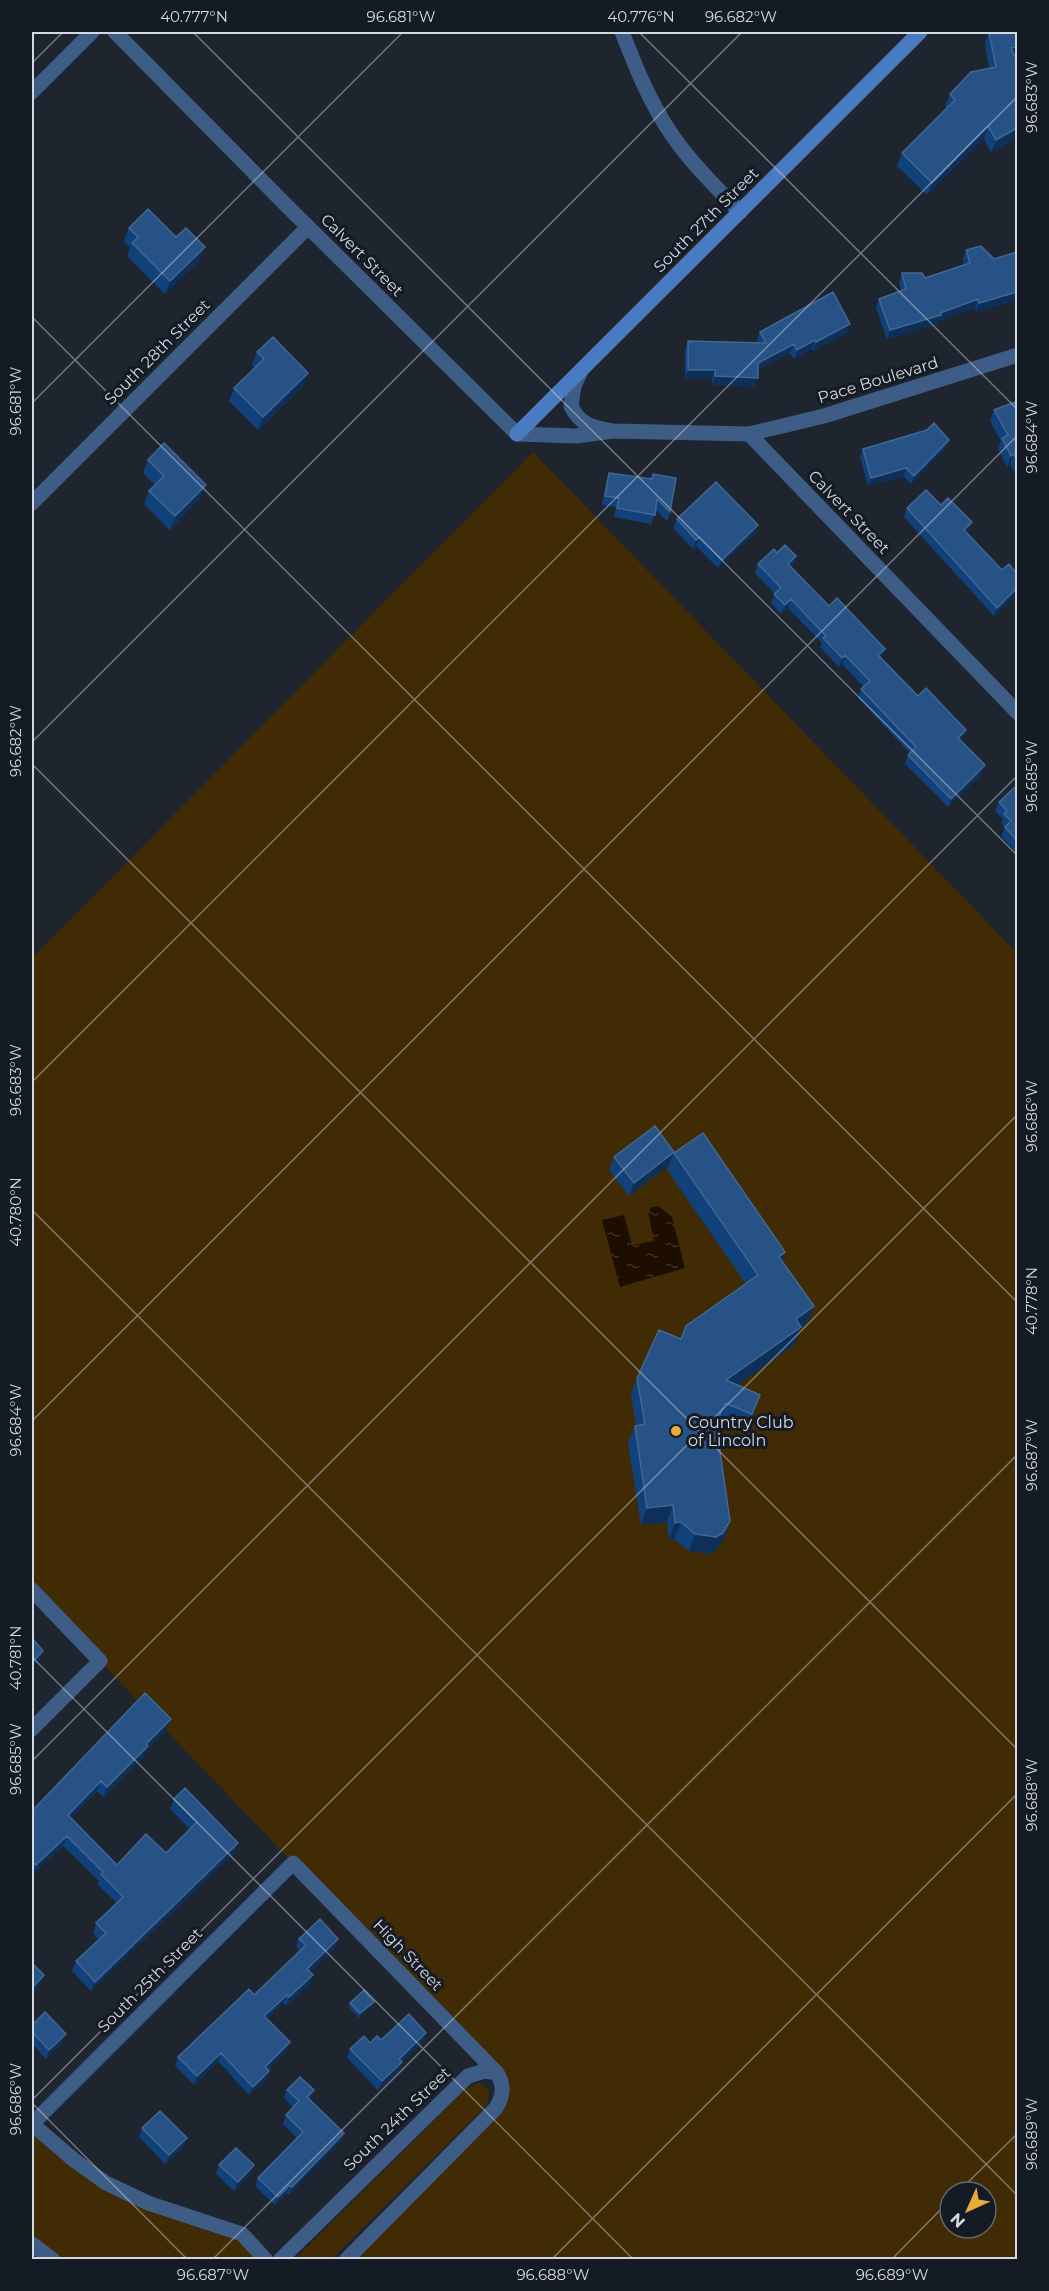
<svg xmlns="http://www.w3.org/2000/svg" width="1049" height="2291" viewBox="0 0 1049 2291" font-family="Montserrat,sans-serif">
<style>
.green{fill:#402b05;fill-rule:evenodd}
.water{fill:url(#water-ripples)}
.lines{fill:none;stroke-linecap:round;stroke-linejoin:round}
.minor{stroke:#3d5d87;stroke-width:15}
.tertiary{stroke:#3d5d87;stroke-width:15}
.secondary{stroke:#487bc0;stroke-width:15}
.wall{fill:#11417b}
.shaded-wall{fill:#0d2f58}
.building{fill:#265285;stroke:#416793;stroke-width:1.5}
.ticks{fill:none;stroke:#d4d8df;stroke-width:1.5;stroke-opacity:0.45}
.poi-dot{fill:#eaaa38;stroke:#151b25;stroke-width:2}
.labels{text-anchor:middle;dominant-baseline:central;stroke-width:6;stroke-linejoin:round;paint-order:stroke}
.street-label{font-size:16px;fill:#d4d8df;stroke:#151b25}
.poi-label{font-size:16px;fill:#d4d8df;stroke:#151b25;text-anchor:start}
.neatline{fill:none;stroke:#d4d8df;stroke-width:2}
.ticks-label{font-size:15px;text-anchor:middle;fill:#d4d8df}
</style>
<defs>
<pattern id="water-ripples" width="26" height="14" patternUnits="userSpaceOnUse" patternTransform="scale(1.5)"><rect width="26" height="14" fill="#1d0e00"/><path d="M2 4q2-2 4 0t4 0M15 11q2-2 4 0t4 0" fill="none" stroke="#3d3025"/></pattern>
</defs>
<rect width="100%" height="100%" fill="#1e252f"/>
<!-- green -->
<path class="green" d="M533,452l484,501v1306h-671l150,-151 6,-20 -209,-225 -261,-273v-632zM950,2192h36v36h-36z
M479,2083l6,3 4,6 -1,10 -3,5 -153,152h-35l3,-5 168,-167z
M32,2124l74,59 136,51 24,25 -213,1 -21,-16z"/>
<!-- water -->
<path class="water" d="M658,1206l14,11 13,51 -65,19 -18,-67 22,-5 8,30 22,-4 -6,-29 4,-5z"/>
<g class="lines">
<!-- minor -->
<path class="minor" d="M622,32c14,36 28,71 50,103 20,29 44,52 68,77
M32,92l60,-60
M749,434l75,-18 194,-61
M32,503l276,-276
M32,1590l68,71 -68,68
M32,2124l261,-261 204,210c8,13 6,23 -1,35l-150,152
M32,2124l42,36 32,23 42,20 94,31 24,26
M32,2244l21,16
M280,2260l188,-184 17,-5 12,2"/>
<!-- tertiary -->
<path class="tertiary" d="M115,32l173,175 229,227 59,2 37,-5
M581,371l-7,15 -3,20c9,19 22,22 42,25l136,3 269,279"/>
<!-- secondary -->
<path class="secondary" d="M517,434l403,-402"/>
</g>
<!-- wall -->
<path class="wall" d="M989,32h28v27h-1l1,79 -26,15 -7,-14 -57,56 -30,-29 5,-13 45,-45 -2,-2 5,-12 39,-26 -4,-25z
M129,228l71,32 -35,34 -38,-38 3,-9 -6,-6z
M966,250l28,9 23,-7v48l-41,12 -1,-4 -36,13 -1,3 -51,15 -11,-31 3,-9 22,-8 -2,-9 3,-9 23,5 39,-13 -1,-6z
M850,324l-3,9 -34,18 -1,-2 -18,10 -4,-6 -32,17v8l-4,9 -42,-2v-6h-27v-29l3,-9 70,2 -1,-2 3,-9z
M257,352l46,34 -45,44 -29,-29 5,-13 21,-20 -3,-3z
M1017,407v66l-1,1 -6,-9 -3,2 -9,-18 3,-8 -11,-20 4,-11z
M949,440l-3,8 -35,36 -7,-8 -36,10 -8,-29 3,-8z
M148,460l53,38 -31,32 -26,-26 5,-13 6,-6 -12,-12z
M609,473l43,6 1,-5 17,38 -3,9 -11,-11 -5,14 -37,-7 2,-10 -14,-2 4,-23z
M941,505l28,26 -2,1 49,64 -22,20 -90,-99 3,-9z
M677,519l81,6 -4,9 -36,34 -22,-22 -3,3 -20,-21z
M777,553l19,3 -3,9 -2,2 38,39 56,43 -4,9 37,38 45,43 -2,2 21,33 -34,33 -43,-43 3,-9 2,-2 -52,-55 3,-9 3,-2 -22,-23 -3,3 -19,-20 2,-4 -34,-35 -7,6 -10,-11 4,-9 -20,-21 3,-9z
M1017,785v68l-16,-17 4,-9 -4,-4 2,-4 -8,-8 4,-9z
M674,1152l-5,13 -40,31 -20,-26 5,-13z
M674,1153l108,109 32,44 -7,17 -6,5 -6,16 -58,41 17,27 -8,19 -27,-11 -3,6 8,113 -8,11 -6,4 -21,-3 -15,-12 -5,1 -2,-18 -26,3 -13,-82 7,-17 1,-1 -5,-30 6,-17 109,-94 -79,-114z
M171,1719l-4,10 -20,20 -3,7 -41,41 -6,-6 -26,27 46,47 49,-12 24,-24 -20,-20 4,-10 64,44 -4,10 -143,138 -19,-20 4,-10 23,-21 -6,-7 3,-10 21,-20 -20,-19 2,-3 -36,-35 -31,29v-64z
M299,1939l36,9 -25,24v12l-24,22 -3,-3 -16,16 20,32 -19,19 1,1 -3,9 -17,15 -31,-34 -24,24 -19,-19 3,-9 76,-62 46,-44 -4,-4z
M374,2002l-2,4 -13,12 -10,-11 1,-4z
M32,2025l30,18 -16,16 -14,-15z
M426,2033l-3,9 -21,20 -3,9 -21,19 -31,-32 3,-9 31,-9z
M287,2090l24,9h-1l34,34 -3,8 -52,54 -2,-2 -12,12 -20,-19 3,-8 39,-40 -14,-14 3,-9 7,-8 -9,-9z
M142,2128l45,10 -4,9 -18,17 -26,-27z
M219,2165h35l-3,9 -17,17 -18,-17z"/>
<!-- shaded-wall -->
<path class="shaded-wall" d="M1017,47v12l-11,2 5,-13z
M988,126l-4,13 -57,56 5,-12z
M1017,128v10l-26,15 5,-13z
M205,247l-5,13 -35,34 5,-13z
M1017,292v8l-41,12 3,-9z
M978,299l-3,9 -36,13 -1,3 -51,15 3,-9z
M850,324l-3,9 -34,18 3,-9z
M815,340l-3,9 -18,10 3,-9z
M794,344l-4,9 -35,19 3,-9z
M688,370h27l-3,9h-27z
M308,373l-5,13 -45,44 5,-13z
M715,376l43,2 -4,9 -42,-2z
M949,440l-3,8 -35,36 3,-8z
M1014,454l-4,11 -3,2 4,-11z
M906,468l-2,8 -36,10 3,-8z
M206,485l-5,13 -31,32 5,-14z
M972,522l-3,9 -8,7 3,-8z
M758,525l-4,9 -36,34 4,-8z
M700,537l-4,9 -3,3 3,-9z
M796,556l-3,9 -8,8 3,-9z
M1017,588l-1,8 -22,20 3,-8z
M791,599l-3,9 -7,6 4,-9z
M885,649l-3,9 -7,6 3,-9z
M845,655l-3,9 -3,3 3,-9z
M966,730l-3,9 -8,8 3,-9z
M985,765l-3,9 -34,33 3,-8z
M674,1152l-5,13 -40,31 5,-13z
M785,1252l-6,17v-12z
M814,1306l-7,17 -6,5 -6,16 -75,54 6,-18 70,-61z
M760,1395l-6,17 -8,19 6,-17z
M673,1505l-6,17 -26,3 6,-17z
M730,1521l-6,18 -8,11 -6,4 -21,-3 6,-17z
M681,1522l-7,17 -5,1 6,-17z
M43,1651l-3,9 -8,8v-6z
M171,1719l-4,10 -20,20 -3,7 -41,41 4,-10 39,-43z
M101,1781l-4,10 -33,34 4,-10z
M67,1836l-4,10 -31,29 4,-10z
M238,1843l-4,10 -143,138 4,-9z
M338,1939l-3,9 -31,29 3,-8z
M44,1975l-3,9 -9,10v-6z
M313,1975l-3,9 -24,22 3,-9z
M287,1995l-4,8 -22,21 3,-8z
M374,2002l-2,4 -13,12 1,-5z
M426,2033l-3,9 -27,26 3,-9z
M66,2034l-4,9 -16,16 3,-9z
M290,2042l-3,9 -25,25 3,-9z
M221,2053l-3,8 -24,24 3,-9z
M402,2062l-3,9 -21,19 4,-9z
M269,2071l-3,9 -17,15 4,-8z
M314,2090l-3,9 -7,6 3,-8z
M344,2133l-3,8 -52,54 3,-8z
M187,2138l-4,9 -18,17 4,-9z
M254,2165l-3,9 -17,17 4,-9z
M290,2185l-3,8 -12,12 3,-8z"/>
<!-- building -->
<path class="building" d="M989,32h28v15l-6,1 6,13v67l-21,12 -8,-14 -56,57 -30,-30 53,-53 -5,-6 21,-22 25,-5z
M148,209l28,28 10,-9 19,19 -35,34 -38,-38 6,-6 -9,-9z
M981,246l13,13 23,-7v40l-38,11 -1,-4 -38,14 1,2 -51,15 -11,-31 27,-10 -4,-16h20l3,5 45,-15 -4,-13z
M833,292l17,32 -34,18 -1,-2 -18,10 -3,-6 -36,19v15l-43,-2v-6h-27v-29l78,2 -6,-11z
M273,337l35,36 -45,44 -29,-29 30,-29 -7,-7z
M1015,402l2,5v53l-3,-6 -3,2 -9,-18 6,-3 -14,-25z
M934,423l15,17 -35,36 -8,-8 -35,10 -8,-29 64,-19z
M164,443l42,42 -31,31 -26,-25 15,-15 -16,-16z
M609,473l43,6 1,-5 23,4 -6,34 -13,-13 -2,16 -38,-7 2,-10 -14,-2z
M716,482l42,43 -36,35 -22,-23 -4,3 -19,-21z
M926,490l15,15 7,-7 24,24 -8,8 38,40 7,-6 8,10v7l-2,2 2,3v2l-20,20 -90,-100z
M785,545l11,11 -8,8 41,42 8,-8 48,51 -7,6 40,41 8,-8 40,42 -8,8 27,27 -34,34 -43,-44 8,-8 -55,-58 9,-8 -25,-26 -3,3 -19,-20 3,-2 -35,-37 -6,6 -11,-11 7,-6 -23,-24 16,-15 3,4z
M1017,785v56l-12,-14 6,-6 -7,-7 3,-3 -8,-9z
M655,1126l19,26 -40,31 -20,-26z
M703,1133l82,119 -6,5 35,49 -18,13 5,8 -75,53 34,15 -8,19 -27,-11 -9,21 14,97 -7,12 -7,4 -21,-3 -14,-12 -6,1 -2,-18 -26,3 -12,-82 10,-2 -8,-46 22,-48 22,9 5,-13 72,-51 -84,-122z
M32,1638l11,13 -11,11z
M145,1693l26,26 -25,25 2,2 -41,41 -6,-6 -33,34 49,50 29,-31 20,19 31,-31 -23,-23 11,-11 53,55 -143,139 -19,-21 30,-28 -10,-10 27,-26 -22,-23 2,-2 -36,-36 -31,29 -4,-4v-50z
M320,1919l18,20 -31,30 6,6 -24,22 -2,-2 -23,21 26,26 -25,25 4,4 -16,16 -32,-34 -24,23 -19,-19 71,-68 5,6 52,-50 -7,-6z
M32,1963l12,12 -12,13z
M364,1990l10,12 -14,11 -10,-10z
M45,2012l21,22 -17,16 -17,-18v-7z
M409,2014l17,19 -27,26 3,3 -20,19 -32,-32 14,-13 6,7 7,-7 4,4z
M300,2077l14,13 -7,7 37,36 -52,54 -2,-2 -12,12 -20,-19 45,-46 -17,-17 13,-14 -12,-11z
M160,2111l27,27 -18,17 -27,-27z
M236,2148l18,17 -16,17 -19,-17z"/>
<!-- ticks -->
<path class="ticks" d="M193,32l825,824M639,32l379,378M32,63l31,-31M32,317l986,986M32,403l371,-371M32,742l710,-710M32,764l986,986M32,1082l986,-986M32,1210l986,986M32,1421l986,-986M32,1657l602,603M32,1761l986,-986M32,2100l986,-986M32,2103l156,157M958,2192l60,-59M212,2260l806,-806M551,2260l467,-467M891,2260l59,-60"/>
<!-- markers -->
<circle class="poi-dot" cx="676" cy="1431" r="6"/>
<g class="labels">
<!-- street labels -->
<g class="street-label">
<text transform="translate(706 220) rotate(-45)">South 27th Street</text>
<text transform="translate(362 255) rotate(45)">Calvert Street</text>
<text transform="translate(157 352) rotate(-45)">South 28th Street</text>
<text transform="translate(878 380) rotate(-17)">Pace Boulevard</text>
<text transform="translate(849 512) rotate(46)">Calvert Street</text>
<text transform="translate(408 1955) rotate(46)">High Street</text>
<text transform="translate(150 1980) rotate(-45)">South 25th Street</text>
<text transform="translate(397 2119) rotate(-44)">South 24th Street</text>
</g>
<!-- poi labels -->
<g class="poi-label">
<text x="688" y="1422">Country Club<tspan x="688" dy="18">of Lincoln</tspan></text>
</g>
</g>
<!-- border -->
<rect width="1049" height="2291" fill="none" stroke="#151b25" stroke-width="66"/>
<!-- north arrow -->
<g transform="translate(968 2210) rotate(225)"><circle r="28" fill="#151b25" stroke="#61676f" stroke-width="1.5"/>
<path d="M0-4.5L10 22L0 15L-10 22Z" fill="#eaaa38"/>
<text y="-9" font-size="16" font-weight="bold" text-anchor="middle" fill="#d4d8df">N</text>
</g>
<rect x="33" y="33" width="983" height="2225" class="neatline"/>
<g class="ticks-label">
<text x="194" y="22">40.777°N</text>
<text x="401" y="22">96.681°W</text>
<text x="641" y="22">40.776°N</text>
<text x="741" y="22">96.682°W</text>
<text transform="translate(1032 97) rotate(-90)" y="5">96.683°W</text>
<text transform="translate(16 401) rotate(-90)" y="5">96.681°W</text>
<text transform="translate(1032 437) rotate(-90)" y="5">96.684°W</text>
<text transform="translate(16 741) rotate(-90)" y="5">96.682°W</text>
<text transform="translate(1032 776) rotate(-90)" y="5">96.685°W</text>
<text transform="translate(16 1080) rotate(-90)" y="5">96.683°W</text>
<text transform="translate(1032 1116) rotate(-90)" y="5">96.686°W</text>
<text transform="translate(16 1212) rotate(-90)" y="5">40.780°N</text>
<text transform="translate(1032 1301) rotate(-90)" y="5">40.778°N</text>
<text transform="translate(16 1420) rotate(-90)" y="5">96.684°W</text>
<text transform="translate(1032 1455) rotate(-90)" y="5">96.687°W</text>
<text transform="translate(16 1658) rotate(-90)" y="5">40.781°N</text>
<text transform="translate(16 1759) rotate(-90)" y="5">96.685°W</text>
<text transform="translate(1032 1795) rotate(-90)" y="5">96.688°W</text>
<text transform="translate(16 2099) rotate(-90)" y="5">96.686°W</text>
<text transform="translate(1032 2134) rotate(-90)" y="5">96.689°W</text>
<text x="213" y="2280">96.687°W</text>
<text x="553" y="2280">96.688°W</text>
<text x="892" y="2280">96.689°W</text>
</g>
</svg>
